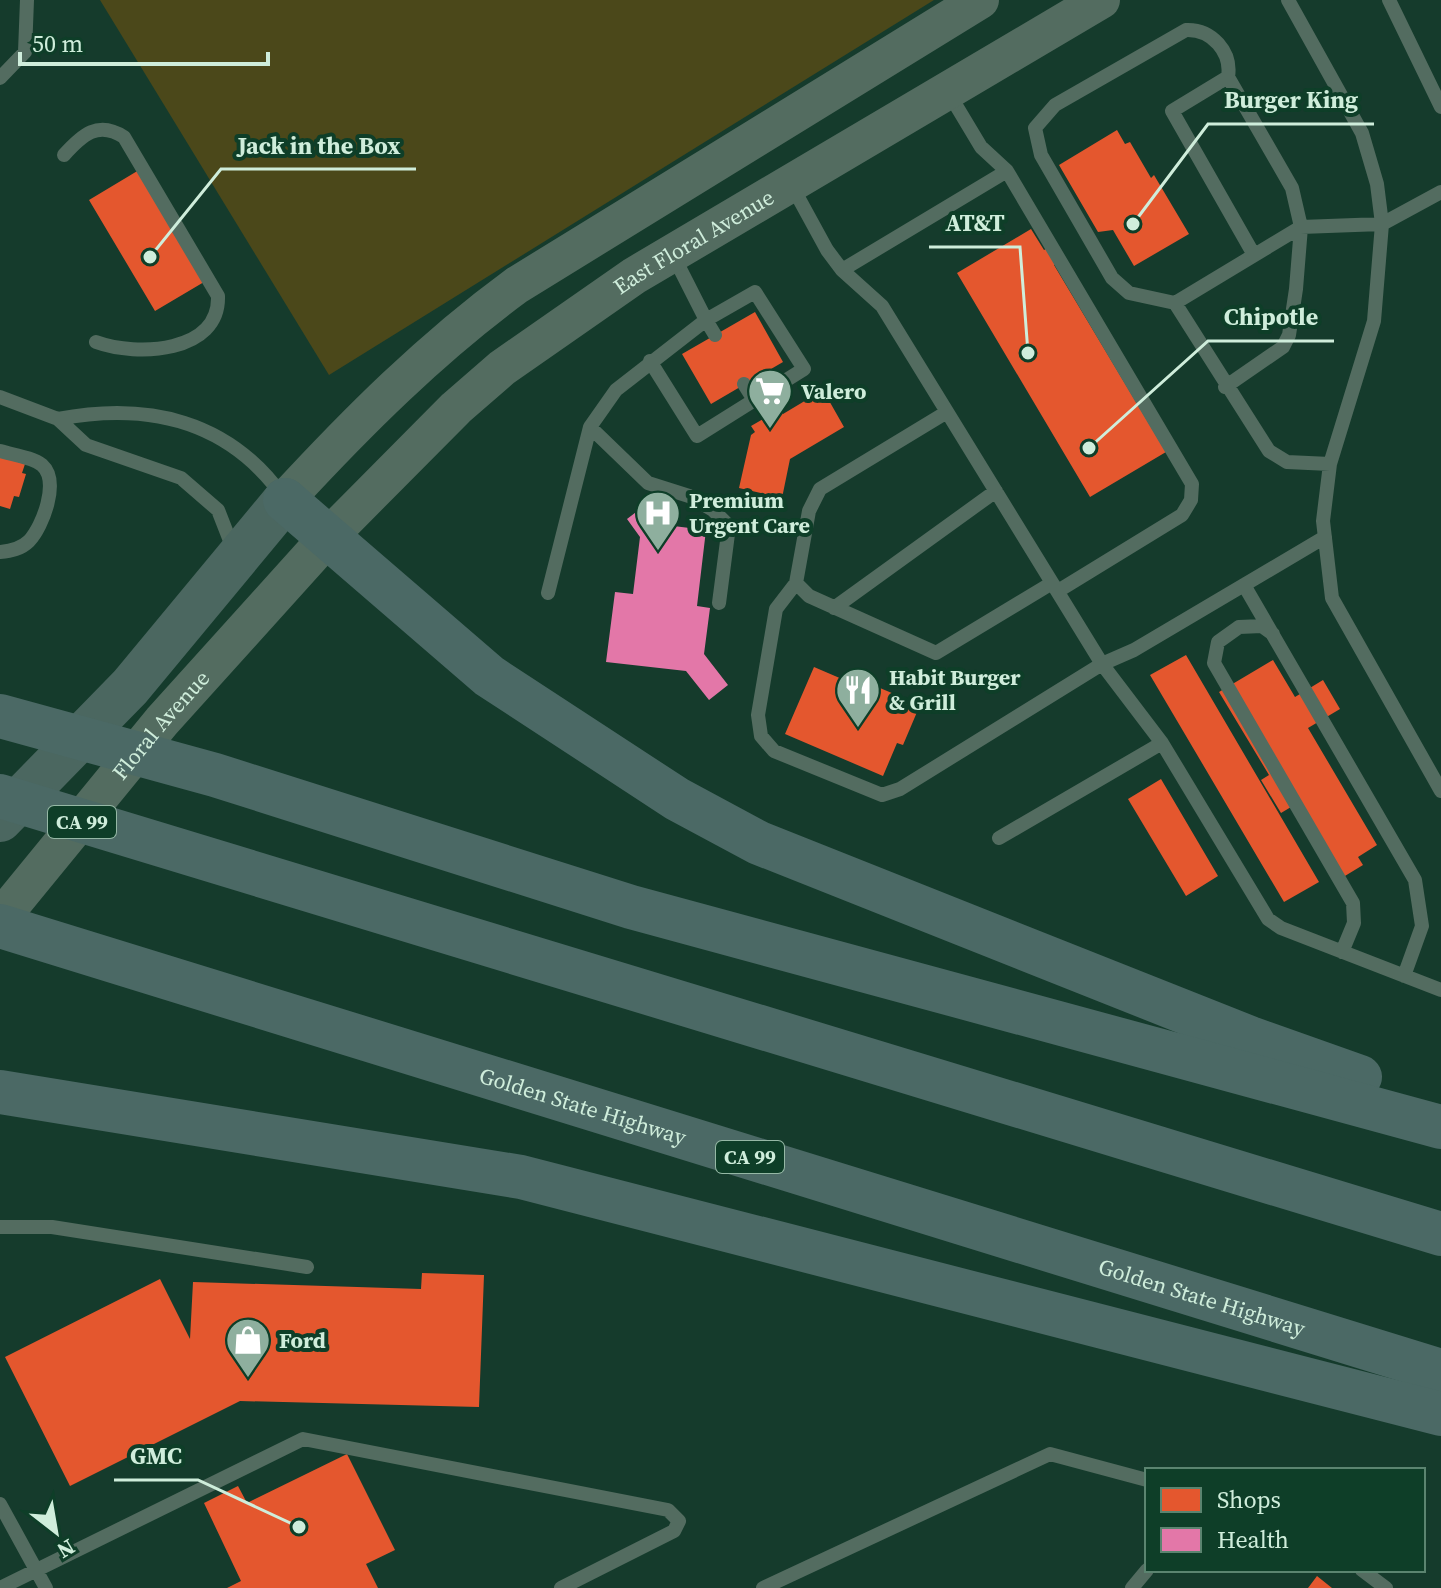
<svg xmlns="http://www.w3.org/2000/svg" width="1441" height="1588" viewBox="0 0 1441 1588" font-family="'Source Serif 4',serif">
<style>
.green{fill:#4b481a}
.shops{fill:#e4572e}
.health{fill:#e377a8}
.lines{fill:none;stroke-linecap:round;stroke-linejoin:round}
.lane{stroke:#536c60;stroke-width:14}
.secondary{stroke:#536c60;stroke-width:38}
.primary{stroke:#4b6760;stroke-width:44}
.highway{stroke:#4b6965;stroke-width:44}
.labels{text-anchor:middle;dominant-baseline:central;stroke-width:8;stroke-linejoin:round;paint-order:stroke}
.shield{fill:#0e3e28;stroke:#95b8a5;stroke-width:2}
.shield-label{font-size:20px;font-weight:bold;fill:#cfeddb}
.street-label{font-size:22px;fill:#cfeddb;stroke:#0e3e28}
.poi-label{font-size:22px;font-weight:bold;fill:#cfeddb;stroke:#0e3e28;text-anchor:start}
.leader{fill:none;stroke:#cfeddb;stroke-width:3}
.callout-dot{fill:#cfeddb;stroke:#0e3e28;stroke-width:3}
.callout-label{font-size:24px;text-anchor:middle;font-weight:bold;fill:#cfeddb;stroke:#0e3e28;stroke-width:8;stroke-linejoin:round;paint-order:stroke}
</style>
<rect width="100%" height="100%" fill="#153b2c"/>
<!-- green -->
<path class="green" d="M100,0h834l-605,375z"/>
<!-- shops -->
<path class="shops" d="M1117,130l8,14 5,-2 21,36 3,-3 35,59 -55,32 -21,-36 -15,2 -39,-67z
M139,170l65,112 -49,29 -66,-111z
M1031,229l13,21 11,-6 9,15 -10,6 112,187 -76,45 -133,-224z
M755,312l28,50 -72,42 -29,-50z
M823,390l21,37 -54,32 -8,39 -43,-10 12,-53 4,-3 -4,-6 29,-17 3,5z
M0,457l25,7 -3,9 4,1 -7,23 -5,-1 -4,13 -10,-3z
M1186,655l133,227 -35,20 -134,-227z
M1273,660l22,37 28,-17 17,29 -32,19 69,117 -19,12 5,8 -28,17 -44,-75 -10,6 -20,-33 8,-5 -50,-83z
M814,667l63,27 3,-6 40,17 -17,40 -6,-2 -14,33 -98,-42z
M1161,779l57,97 -32,20 -58,-97z
M422,1273l62,2 -5,132 -239,-6 -170,85 -65,-129 155,-78 30,60 3,-57 228,7z
M347,1454l48,96 -29,14 12,24h-151l14,-7 -37,-78 34,-17 9,17z
M1317,1576l15,12h-24z"/>
<!-- health -->
<path class="health" d="M644,506l13,18 49,6 -9,76 13,2 -6,46 24,31 -19,15 -23,-29 -80,-9 9,-70 18,2 7,-57 -13,-18z"/>
<g class="lines">
<!-- lane -->
<path class="lane" d="M1288,0l74,133 15,51 5,40 -8,97 -44,143 -7,57 9,77 109,193
M1389,0l52,107
M0,78l25,-26 2,-52
M64,155c18,-20 34,-35 60,-18l94,159c2,57 -81,61 -122,46
M1007,171l185,313 -1,16 -9,15 -124,76
M792,186l35,64 15,20 40,36 220,358 60,79 106,176 13,9 160,62
M672,253l34,67 -90,70 -26,37 58,56 41,13 24,14 16,16 -10,77
M842,270l165,-99 -26,-24 -33,-55
M1175,303l-46,-10 -17,-15 -71,-123 -6,-27 20,-23 131,-75c26,-1 46,22 42,47
M650,361l47,75 107,-67 -49,-77 -49,28 9,15
M744,384l10,16
M1225,387l58,-40 6,-12 7,-46 5,-62 -9,-39 -64,-111 -56,34 82,144
M0,397l58,22 28,26 95,33 37,32 16,41
M947,412l-127,77 -11,22 -13,72 13,13 127,57 116,-70
M58,419c90,-17 171,1 226,79
M0,451c13,4 32,6 42,14 18,16 1,61 -13,76 -8,8 -18,10 -29,11
M1330,464l-43,-2 -18,-11 -94,-148 126,-76 81,-3 59,-32
M796,583l-20,26 -18,106 3,21 13,15 108,44 18,-6 202,-125 32,-14 191,-113
M1244,585l171,295 7,46 -18,50
M548,593l42,-166
M834,608l162,-117
M1273,634l-11,-8 -23,1 -21,15 -4,21 139,240 1,20 -12,29
M999,838l163,-95
M0,1227h52l255,40
M0,1504l46,84
M1362,1570l24,18
M0,1588l303,-149 365,71 11,11 -5,10 -113,57
M763,1588l287,-134 97,26
M1132,1588l15,-18"/>
<!-- secondary -->
<g class="secondary">
<path d="M285,500c72,-78 146,-152 232,-215l463,-285"/>
<path id="s1" d="M0,919l162,-198 166,-184 128,-129 46,-40 132,-92 467,-276"/>
</g>
<!-- primary -->
<path class="primary" d="M0,820l130,-133 155,-187"/>
<!-- highway -->
<g class="highway">
<path d="M285,500l204,176 188,123 82,44 491,195 110,39"/>
<path d="M0,716l215,59 416,132 810,220"/>
<path d="M0,796l1441,438"/>
<path id="s2" d="M0,926l1441,445"/>
<path d="M0,1092l521,85 920,237"/>
</g>
</g>
<!-- icons -->
<defs>
<g id="supermarket-pin" transform="scale(2.3)"><path d="M0 17L-7.5 6A9.5 9.5 0 1 1 7.5 6Z" fill="#8eaf9e" stroke="#0e3e28"/><path d="M-6-5.5h2.5l.6 2H6L4.5 2H-2.5L-4.4-4H-6ZM-1.5 3.2a1.3 1.3 0 1 0 .1 0ZM3 3.2a1.3 1.3 0 1 0 .1 0Z" fill="#fff"/></g>
<g id="hospital-pin" transform="scale(2.3)"><path d="M0 17L-7.5 6A9.5 9.5 0 1 1 7.5 6Z" fill="#8eaf9e" stroke="#0e3e28"/><path d="M-5-5h3v3.5h4V-5h3V5h-3V1.5h-4V5h-3Z" fill="#fff"/></g>
<g id="restaurant-pin" transform="scale(2.3)"><path d="M0 17L-7.5 6A9.5 9.5 0 1 1 7.5 6Z" fill="#8eaf9e" stroke="#0e3e28"/><path d="M-5-6h1v4h1v-4h1v4h1v-4h1v5L-1.5 .5V6h-2V.5L-5-1ZM5-6V6H3V1.5H1.5Q1.5-4 5-6Z" fill="#fff"/></g>
<g id="shop-pin" transform="scale(2.3)"><path d="M0 17L-7.5 6A9.5 9.5 0 1 1 7.5 6Z" fill="#8eaf9e" stroke="#0e3e28"/><path d="M-5-2.5h2.3a2.7 3.5 0 0 1 5.4 0H5L5.5 6h-11ZM-1.5-2.5h3a1.5 2.3 0 0 0-3 0Z" fill="#fff"/></g>
</defs>
<g fill-rule="evenodd">
<use href="#supermarket-pin" x="770" y="391"/>
<use href="#hospital-pin" x="658" y="513"/>
<use href="#restaurant-pin" x="858" y="690"/>
<use href="#shop-pin" x="248" y="1340"/>
</g>
<g class="labels">
<!-- shield labels -->
<g class="shield">
<rect x="48" y="806" width="68" height="32" rx="6"/>
<rect x="716" y="1141" width="68" height="32" rx="6"/>
</g>
<g class="shield-label">
<text x="82" y="822">CA 99</text>
<text x="750" y="1157">CA 99</text>
</g>
<!-- street labels -->
<g class="street-label">
<text stroke="none"><textPath href="#s1" startOffset="976">East Floral Avenue</textPath></text>
<text stroke="none"><textPath href="#s1" startOffset="252">Floral Avenue</textPath></text>
<text stroke="none"><textPath href="#s2" startOffset="610">Golden State Highway</textPath></text>
<text stroke="none"><textPath href="#s2" startOffset="1258">Golden State Highway</textPath></text>
</g>
<!-- poi labels -->
<g class="poi-label">
<text x="801" y="391">Valero</text>
<text x="689" y="500">Premium<tspan x="689" dy="25">Urgent Care</tspan></text>
<text x="889" y="677">Habit Burger<tspan x="889" dy="25">&amp; Grill</tspan></text>
<text x="279" y="1340">Ford</text>
</g>
</g>
<!-- callouts -->
<path class="leader" d="M1133 224L1208 124H1374M150 257L221 169H416M1028 353L1020 247H929M1089 448L1208 341H1334M299 1527L198 1480H114"/>
<g class="callout-dot">
<circle cx="1133" cy="224" r="8"/>
<circle cx="150" cy="257" r="8"/>
<circle cx="1028" cy="353" r="8"/>
<circle cx="1089" cy="448" r="8"/>
<circle cx="299" cy="1527" r="8"/>
</g>
<g class="callout-label">
<text x="1291" y="108">Burger King</text>
<text x="319" y="154">Jack in the Box</text>
<text x="975" y="231">AT&amp;T</text>
<text x="1271" y="325">Chipotle</text>
<text x="156" y="1464">GMC</text>
</g>
<!-- legend -->
<rect x="1145" y="1468" width="280" height="104" fill="#0e3e28" stroke="#5b8470" stroke-width="2"/>
<rect x="1161" y="1488" width="40" height="24" fill="#e4572e" stroke="#5b8470" stroke-width="2"/>
<text x="1217" y="1508" font-size="24" fill="#cfeddb">Shops</text>
<rect x="1161" y="1528" width="40" height="24" fill="#e377a8" stroke="#5b8470" stroke-width="2"/>
<text x="1217" y="1548" font-size="24" fill="#cfeddb">Health</text>
<!-- north arrow -->
<g transform="translate(56 1532) rotate(149)" stroke="#0e3e28" stroke-width="6" paint-order="stroke">
<path d="M0-6L14 30L0 20L-14 30Z" fill="#cfeddb"/>
<text y="-12" font-size="22" font-weight="bold" text-anchor="middle" fill="#cfeddb">N</text>
</g>
<!-- scale -->
<path d="M20 52v12h248v-12" fill="none" stroke="#cfeddb" stroke-width="4"/>
<text x="32" y="52" font-size="24" fill="#cfeddb" stroke="#0e3e28" stroke-width="6" paint-order="stroke">50 m</text>
</svg>
